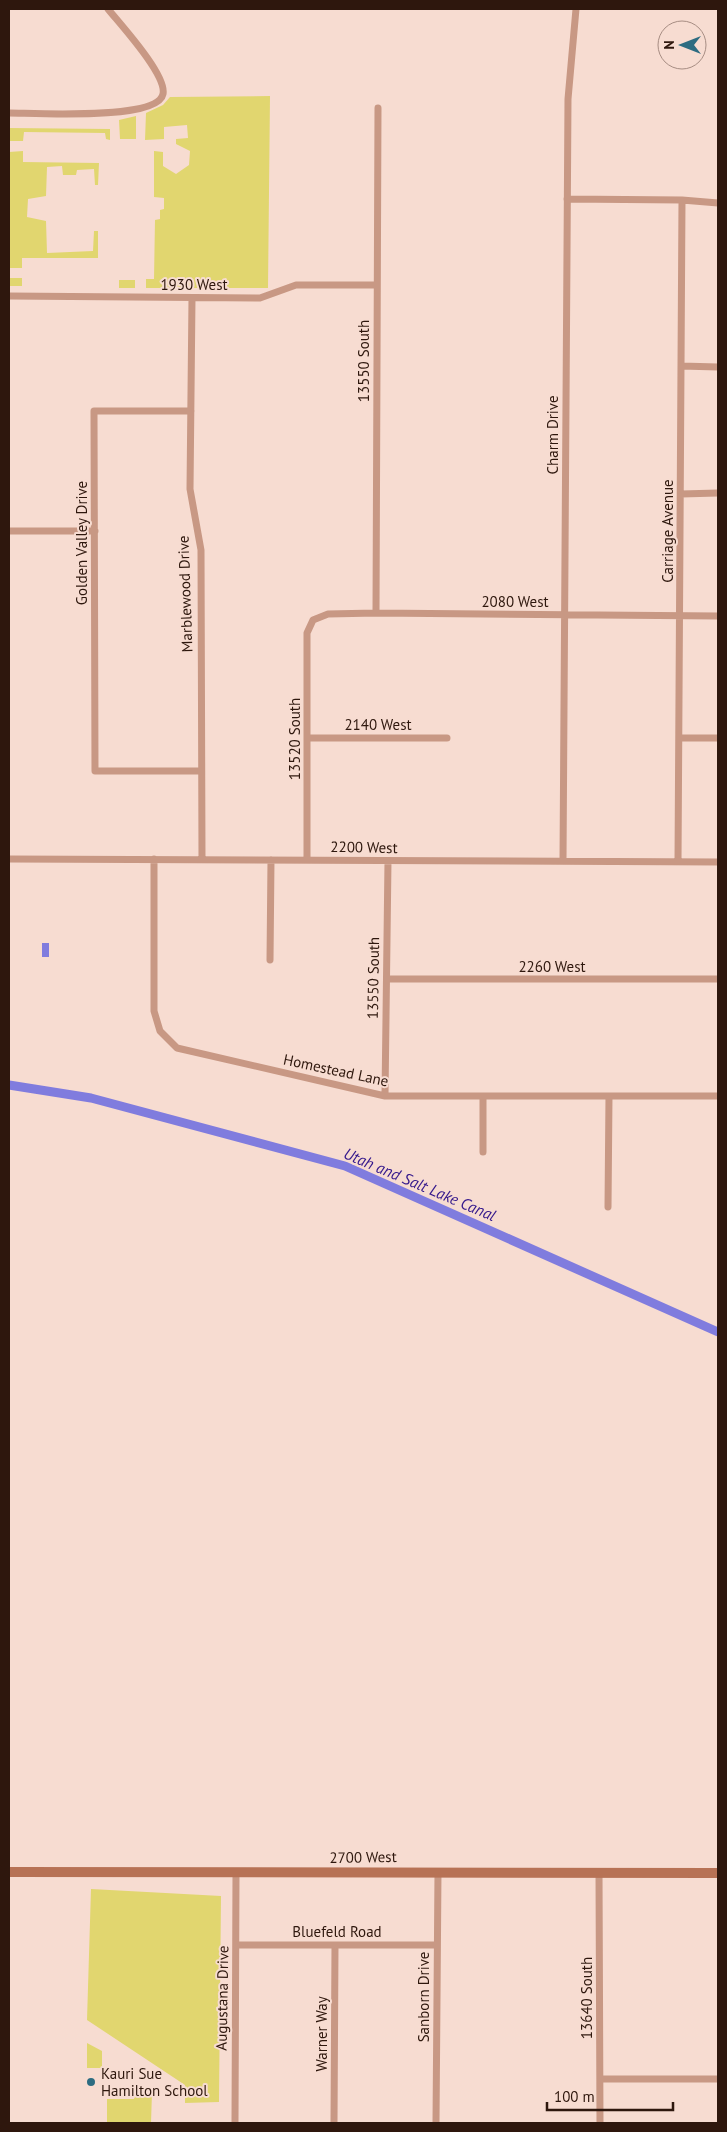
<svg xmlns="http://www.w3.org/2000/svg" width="727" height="2132" viewBox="0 0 727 2132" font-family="'PT Sans',sans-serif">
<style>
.green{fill:#e1d66f}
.water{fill:#807cde}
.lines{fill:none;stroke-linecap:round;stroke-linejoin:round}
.canal{stroke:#807cde;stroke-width:9}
.street{stroke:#c89884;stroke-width:7}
.secondary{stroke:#b77255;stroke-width:10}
.poi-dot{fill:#2d6c81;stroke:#f7dcd1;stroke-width:2}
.labels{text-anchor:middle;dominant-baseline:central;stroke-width:4;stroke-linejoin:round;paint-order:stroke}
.street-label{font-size:15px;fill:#2e170d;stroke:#f7dcd1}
.poi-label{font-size:15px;fill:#2e170d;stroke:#f7dcd1;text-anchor:start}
.water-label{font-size:16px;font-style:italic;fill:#34188c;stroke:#f7dcd1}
</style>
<rect width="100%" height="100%" fill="#f7dcd1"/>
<!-- green -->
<path class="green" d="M270,96l-2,192h-122v-9h8l1,-59 5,-1v-9l4,-1v-11l-10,-1v-46l9,1v14l13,8 13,-9 1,-14 -14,-7v-5l12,-1 -1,-13 -23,2v12l-19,1 1,-27 17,-8 7,-8z
M136,116v23h-16l-1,-19z
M9,128l101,1v11l-4,-1 -1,-6 -81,-1 -1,9h-14z
M23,151v11l76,1 -1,22h-3l-1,-16 -17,1 -1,5h-13l-1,-9 -15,1 -1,29 -18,3 -1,18 19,4 1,32 46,-2 1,-20h4v27h-76v10h-13v-116z
M9,278h13v8h-13z
M119,280h16v8h-16z
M91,1889l130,7 -2,206 -34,1v-18l-98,-65z
M87,2043l15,8v17h-15z
M135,2092h17l-1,31h-44v-24h27z"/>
<!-- water -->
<path class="water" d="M42,943h7v14h-7z"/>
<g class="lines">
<!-- canal -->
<path class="canal" d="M9,1085l82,13 254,68 373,166"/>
<!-- street -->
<path class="street" d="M9,113c24,0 149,8 154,-19 4,-19 -43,-70 -55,-85
M567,199l115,1 36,3
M9,296l251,2 36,-13h81
M192,298l-2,191 11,61 1,309
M681,366l37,1
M191,411h-97l1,360h106
M681,494l37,-1
M9,531h86
M376,613l2,-505
M308,738h139
M680,738h38
M9,859l709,3
M154,859v152l6,20 17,17 208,48h333
M307,860v-227l6,-13 15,-6 48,-1 342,3
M563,861l5,-762 8,-90
M678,862l4,-662
M270,960l1,-100
M387,979h331
M385,1096l3,-235
M483,1152v-55
M608,1207l1,-111
M599,1873l1,250
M236,1945h201
M600,2079h118
M235,2123l1,-250
M334,2123l1,-178
M436,2123l2,-251"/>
<!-- secondary -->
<path class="secondary" d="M9,1872l709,1"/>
</g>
<!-- markers -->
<circle class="poi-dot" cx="91" cy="2082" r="5"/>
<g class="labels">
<!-- street labels -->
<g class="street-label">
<text x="194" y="284">1930 West</text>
<text transform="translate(363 361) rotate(-90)">13550 South</text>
<text transform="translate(552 435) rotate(-90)">Charm Drive</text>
<text transform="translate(667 531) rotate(-90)">Carriage Avenue</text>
<text transform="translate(81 543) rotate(-90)">Golden Valley Drive</text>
<text transform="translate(185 594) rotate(-92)">Marblewood Drive</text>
<text x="515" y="601">2080 West</text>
<text x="378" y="724">2140 West</text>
<text transform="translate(294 739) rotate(-90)">13520 South</text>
<text transform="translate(364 847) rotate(1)">2200 West</text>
<text x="552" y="966">2260 West</text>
<text transform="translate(373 978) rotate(-89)">13550 South</text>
<text transform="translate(336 1070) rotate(12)">Homestead Lane</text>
<text transform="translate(363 1857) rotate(-1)">2700 West</text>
<text x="337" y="1931">Bluefeld Road</text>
<text transform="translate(423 1997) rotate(-90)">Sanborn Drive</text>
<text transform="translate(222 1998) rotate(-89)">Augustana Drive</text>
<text transform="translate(586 1998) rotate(-90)">13640 South</text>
<text transform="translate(321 2034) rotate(-90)">Warner Way</text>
</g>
<!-- poi labels -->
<g class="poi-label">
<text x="101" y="2073">Kauri Sue<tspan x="101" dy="17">Hamilton School</tspan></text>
</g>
<!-- water labels -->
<g class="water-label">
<text transform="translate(420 1184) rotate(23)">Utah and Salt Lake Canal</text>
</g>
</g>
<!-- border -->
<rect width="727" height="2132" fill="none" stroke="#2e170d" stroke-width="20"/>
<!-- north arrow -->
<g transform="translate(682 45) rotate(270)"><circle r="24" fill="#f7dcd1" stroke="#a78d83"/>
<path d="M0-4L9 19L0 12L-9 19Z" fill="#2d6c81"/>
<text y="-8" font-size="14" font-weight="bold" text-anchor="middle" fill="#2e170d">N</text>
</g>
<!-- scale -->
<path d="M547 2102v8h126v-8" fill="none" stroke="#2e170d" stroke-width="2.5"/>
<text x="554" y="2102" font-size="15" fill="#2e170d" stroke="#f7dcd1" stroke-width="4" paint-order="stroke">100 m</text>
</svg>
